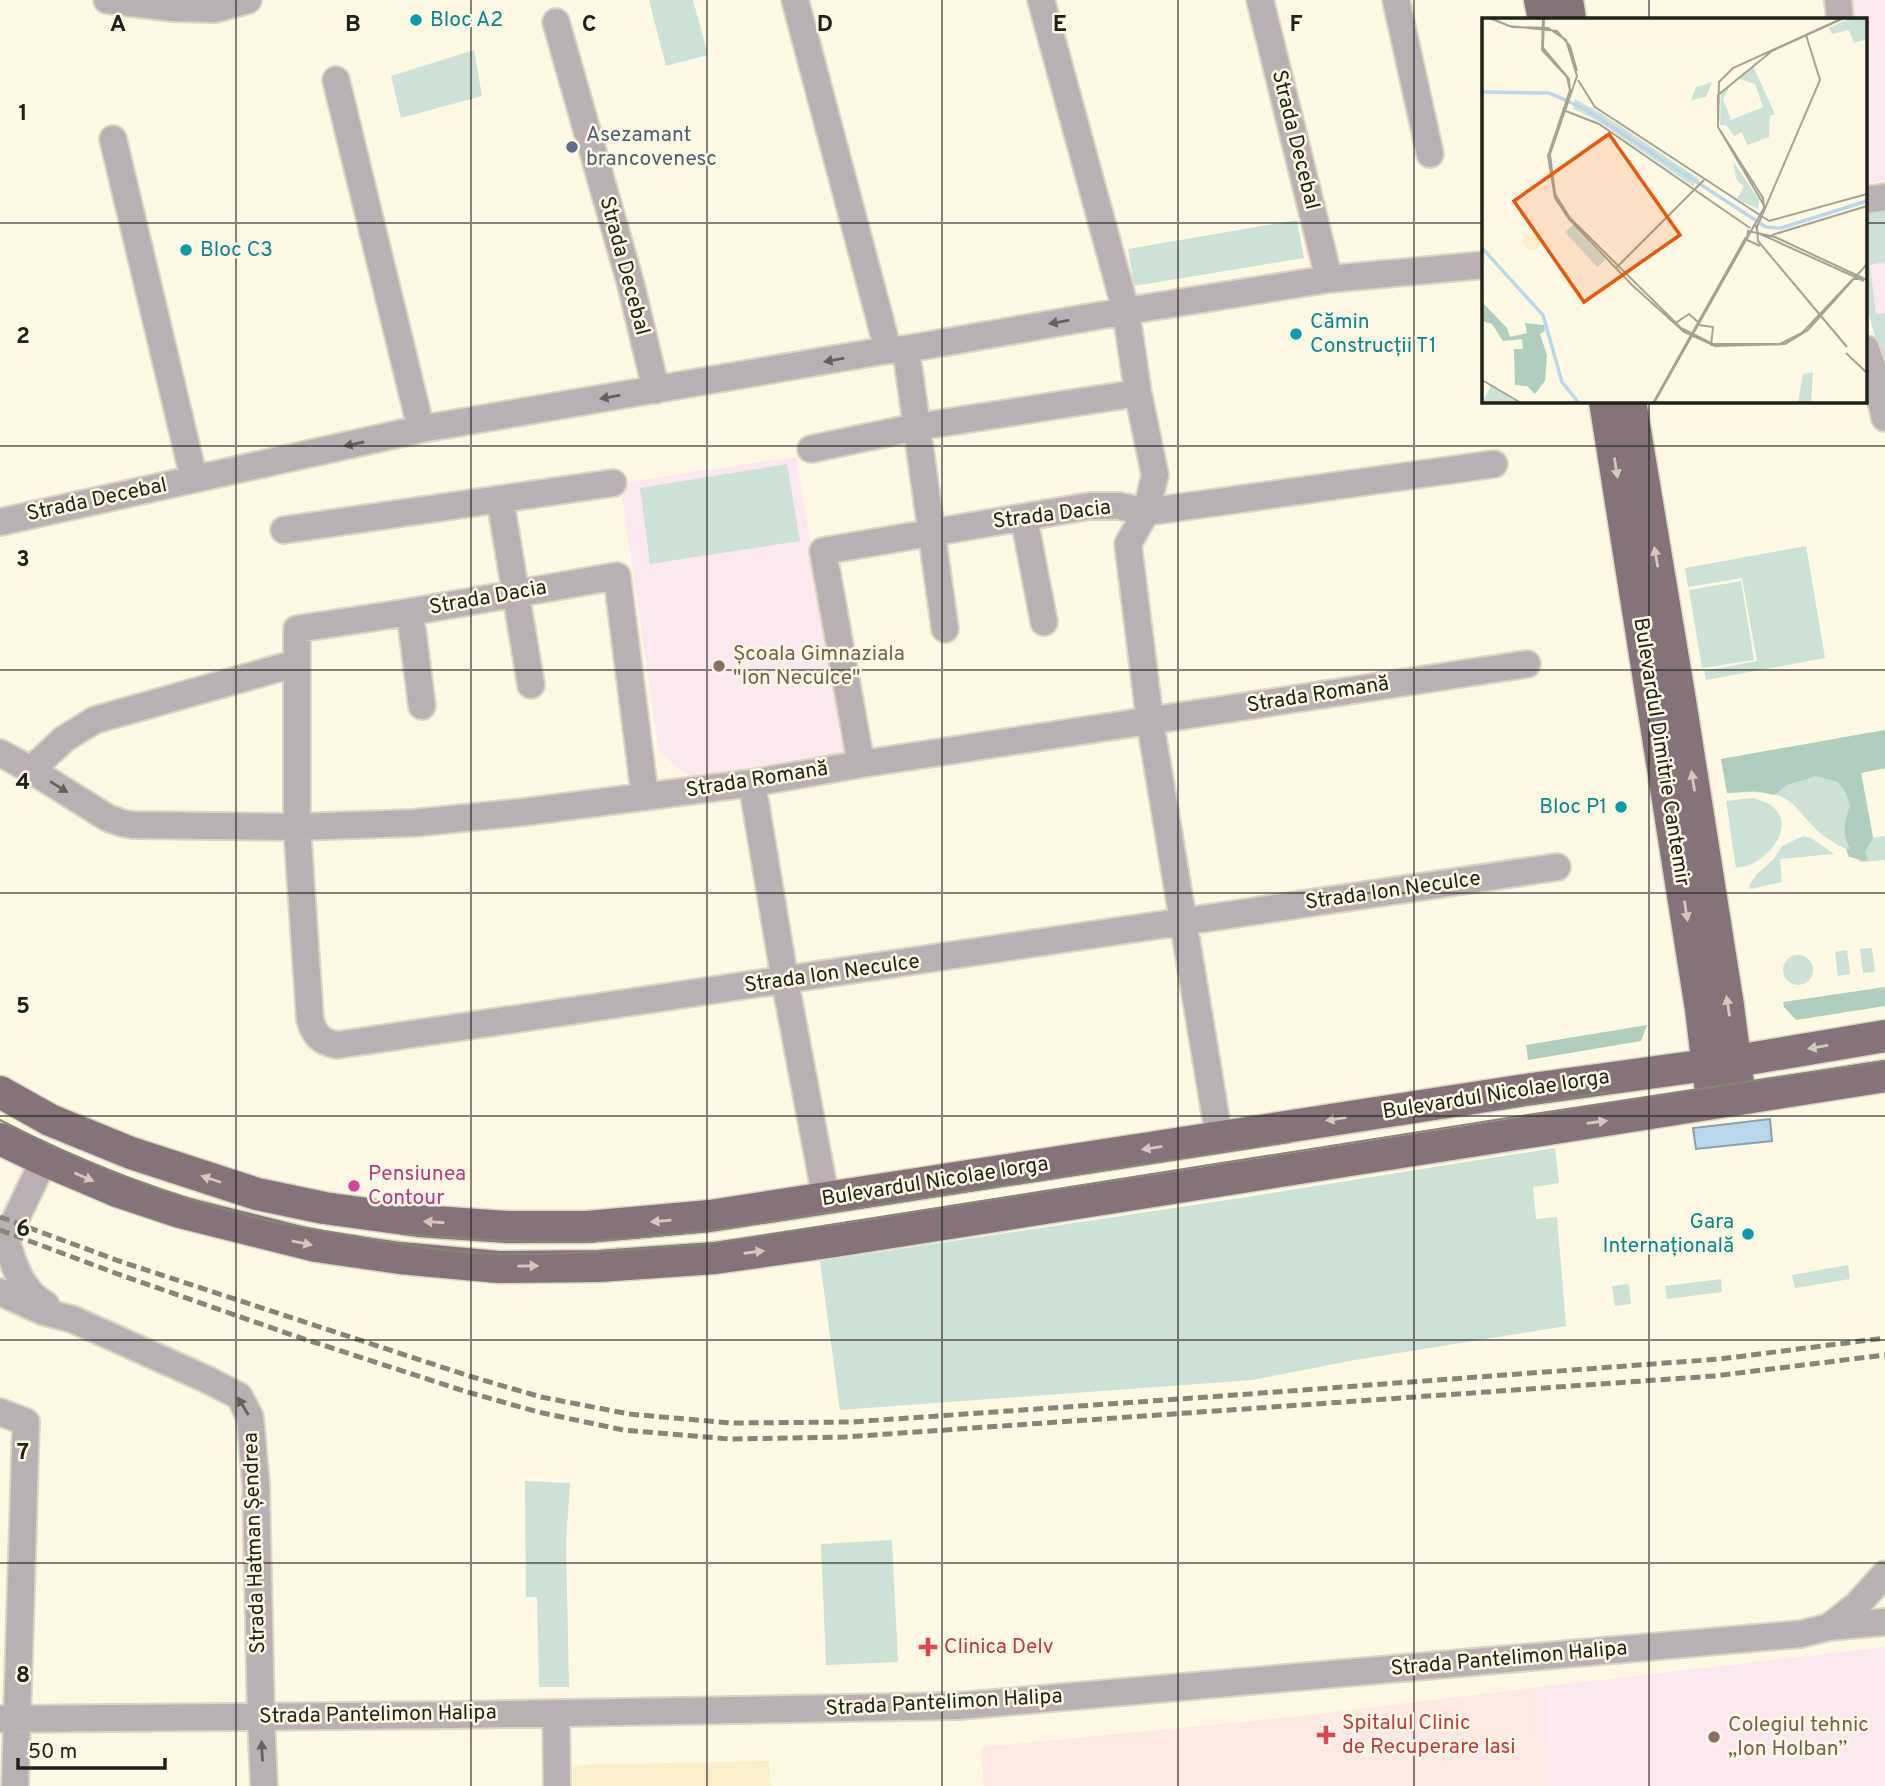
<svg xmlns="http://www.w3.org/2000/svg" width="1885" height="1786" viewBox="0 0 1885 1786" font-family="Overpass,sans-serif">
<style>
.education{fill:#fde8ef}
.medical{fill:#fee9e4}
.green{fill:#cde1d6}
.forest{fill:#afcebd}
.sand{fill:#f9efc9}
.water{fill:#bad6ea;stroke:#8c9fab;stroke-width:2}
.lines{fill:none;stroke-linecap:round;stroke-linejoin:round}
.minor-casing{stroke:#dad6c4;stroke-width:30}
.major-casing{stroke:#dad6c4;stroke-width:35}
.minor{stroke:#bab0b3;stroke-width:26}
.major{stroke:#857379;stroke-width:32}
.tram{stroke:#888578;stroke-width:2}
.rail{stroke:#888578;stroke-width:5;stroke-dasharray:10 5;stroke-linecap:butt}
.oneway{fill:#66615e}
.oneway2{fill:#d3cabf}
.grid{fill:none;stroke:#212019;stroke-width:2;stroke-opacity:0.55}
.culture-dot{fill:#0f9aa8;stroke:#fdf9e5;stroke-width:2.5}
.service-dot{fill:#5c6f8a;stroke:#fdf9e5;stroke-width:2.5}
.education-dot{fill:#8d6e63;stroke:#fdf9e5;stroke-width:2.5}
.hotel-dot{fill:#d1479c;stroke:#fdf9e5;stroke-width:2.5}
.health-dot{fill:#e0444e;stroke:#fdf9e5;stroke-width:2.5}
.labels{text-anchor:middle;dominant-baseline:central;stroke-width:5;stroke-linejoin:round;paint-order:stroke}
.culture-label{font-size:21px;fill:#0d838f;stroke:#fdf9e5;text-anchor:start}
.service-label{font-size:21px;fill:#4e5e75;stroke:#fdf9e5;text-anchor:start}
.street-label{font-size:21px;fill:#212019;stroke:#fdf9e5}
.education-label{font-size:21px;fill:#785e54;stroke:#fdf9e5;text-anchor:start}
.hotel-label{font-size:21px;fill:#b23c85;stroke:#fdf9e5;text-anchor:start}
.health-label{font-size:21px;fill:#be3a42;stroke:#fdf9e5;text-anchor:start}
.inset-river{fill:none;stroke:#bad6ea;stroke-width:3.5}
.inset-road{fill:none;stroke:#a5a293;stroke-width:2}
.view{fill:#e8590c;fill-opacity:0.15;stroke:#e8590c;stroke-width:3.5}
.inset-edge{fill:none;stroke:#212019;stroke-width:3.5}
.grid-label{font-size:23px;text-anchor:middle;font-weight:bold;fill:#212019;stroke:#fdf9e5;stroke-width:5;stroke-linejoin:round;paint-order:stroke}
</style>
<rect width="100%" height="100%" fill="#fdf9e5"/>
<!-- education -->
<path class="education" d="M1844,0h41v180l-19,4v-165h-20z
M1885,208v164l-19,-68v-93z
M796,457l51,296 -157,24 -31,-25 -39,-269z
M1885,1647v139h-337l-9,-99z"/>
<!-- medical -->
<path class="medical" d="M1539,1687l9,99h-564l-3,-39 313,-30z"/>
<!-- green -->
<path class="green" d="M649,0h44l15,55 -42,11z
M474,50l8,46 -81,22 -10,-42z
M1885,208v54l-15,3 6,49 9,-1v59l-19,-68v-93z
M1297,220l7,38 -170,28 -6,-37z
M787,464l13,77 -150,23 -10,-76z
M1806,546l19,112 -119,22 -2,-9 53,-10 -15,-83 -54,9 -3,-19z
M1741,581l13,79 -52,8 -13,-78z
M1885,730v38l-24,5 12,65 12,-2v24l-24,2 -8,-5h-4l-3,-8c-13,-6 -27,-15 -36,-26 -9,-9 -16,-21 -28,-26 -19,-8 -36,-4 -55,-4l-6,-34z
M1753,798c6,2 15,4 20,9 22,19 -2,47 -21,57 -5,2 -10,3 -16,4l-10,-67z
M1803,836l8,2 23,16 -54,5 2,23 -31,7 -2,-4 8,-11 17,-15 8,-13z
M1872,948l3,24 -12,1 -3,-24z
M1847,950l3,24 -12,2 -3,-24z
M1783 970a15 15 0 1 1 30 0a15 15 0 1 1-30 0Z
M1555,1148l4,35 -26,4 3,32 21,-2 9,109 -211,34 -103,20 -412,30 -20,-149 414,-62z
M1848,1265l2,14 -55,9 -3,-13z
M1721,1279l1,13 -55,7 -2,-13z
M1629,1284l2,20 -16,2 -3,-20z
M525,1481l45,2 -4,59 3,145h-30l-2,-90h-11z
M892,1540l6,122 -72,3 -5,-121z"/>
<!-- forest -->
<path class="forest" d="M1885,730v38l-24,5 12,65 -8,14 3,9c-8,1 -12,-4 -19,-4l-3,-8h4c-8,-15 -6,-27 0,-43l-5,-15 -7,-9 -22,-6 -29,9 -13,10 -19,-4 -28,2 -6,-34z
M1885,987v19l-89,14 -12,-13 -1,-5z
M1647,1025l-6,16 -113,19 -2,-15z"/>
<!-- sand -->
<path class="sand" d="M769,1761l2,25h-198v-21z"/>
<!-- water -->
<path class="water" d="M1770,1119l2,22 -76,8 -3,-21z"/>
<g class="lines">
<!-- minor casing -->
<g class="minor-casing">
<path id="minor" d="M107,0l66,8 42,1 33,-9
M795,0l93,350
M1041,0l85,311 12,82 17,82 -9,37 -18,32 22,177 69,416
M1260,0l69,279
M1396,0l34,154
M1838,0l2,19
M556,22l75,263 25,105
M336,80l85,349
M113,139l81,340
M1866,200l19,-3
M906,349l39,280
M1866,349l9,27 10,42
M811,449l105,-22 222,-34
M500,499l31,186
M1024,518l20,104
M0,522l421,-93 467,-79 18,-1 220,-38 203,-32 155,-14
M284,530l329,-47
M410,612l12,94
M0,753l31,17 77,48 14,5 11,2 164,2 116,-4 111,-11 228,-29 109,-19 666,-100
M861,764l-38,-213 267,-45h29l27,6 348,-48
M31,770l33,-31 31,-19 202,-57
M752,783l33,198 41,218
M645,797l-28,-221 -207,36 -113,17v198l13,192c4,16 11,23 27,26l1220,-178
M6,1239c7,26 16,53 40,66
M0,1244l6,-5 38,-79
M0,1292l44,20 28,7 136,61 31,16 11,21 6,67 5,233 3,69
M0,1412l26,10 -11,364
M1829,1627l28,-22 28,-31
M556,1713l1,73
M0,1719l455,-4 504,-9 842,-72 28,-7 56,-5"/>
</g>
<!-- major casing -->
<g class="major-casing">
<path id="major" d="M1540,0l4,19
M1567,0l3,19
M1605,401l96,608 9,75
M1630,401l50,300 48,305 10,77
M0,1092l50,28 81,33 126,41 67,14 95,13 88,6h80l123,-11 815,-126 211,-29 149,-25
M0,1139l44,21 73,31 63,21 136,34 84,12 98,9 101,-1 116,-8 120,-17 1050,-165"/>
</g>
<!-- minor -->
<use href="#minor" class="minor"/>
<!-- major -->
<use href="#major" class="major"/>
<!-- tram -->
<path class="tram" d="M1501,1109l107,-17
M0,1120c83,43 171,77 262,99 30,7 62,12 93,17 49,9 98,17 147,18 69,1 138,-5 206,-10l806,-127 371,-56
M402,1234l100,7 84,1 122,-11 582,-89"/>
<!-- rail -->
<path class="rail" d="M0,1217l119,44 350,115 72,21 88,17 102,9 121,-1 370,-26 498,-37 165,-21
M0,1230l115,43 177,62 172,56 74,21 85,18 106,9 116,-2 869,-61 171,-21"/>
</g>
<!-- one-way arrows -->
<defs><path id="oneway-solid" d="M-6-.8H1V-3.2L6.5 0L1 3.2V.8H-6Z" transform="scale(1.75)"/></defs>
<g class="oneway">
<use href="#oneway-solid" transform="translate(1059 322) rotate(170)"/>
<use href="#oneway-solid" transform="translate(834 360) rotate(170)"/>
<use href="#oneway-solid" transform="translate(610 397) rotate(170)"/>
<use href="#oneway-solid" transform="translate(354 444) rotate(168)"/>
<use href="#oneway-solid" transform="translate(59 787) rotate(32)"/>
<use href="#oneway-solid" transform="translate(243 1406) rotate(-121)"/>
<use href="#oneway-solid" transform="translate(262 1751) rotate(-93)"/>
</g>
<g class="oneway2">
<use href="#oneway-solid" transform="translate(1616 468) rotate(81)"/>
<use href="#oneway-solid" transform="translate(1656 557) rotate(-100)"/>
<use href="#oneway-solid" transform="translate(1693 781) rotate(-99)"/>
<use href="#oneway-solid" transform="translate(1686 911) rotate(81)"/>
<use href="#oneway-solid" transform="translate(1728 1006) rotate(-99)"/>
<use href="#oneway-solid" transform="translate(1818 1047) rotate(170)"/>
<use href="#oneway-solid" transform="translate(1336 1119) rotate(171)"/>
<use href="#oneway-solid" transform="translate(1597 1122) rotate(-8)"/>
<use href="#oneway-solid" transform="translate(1152 1148) rotate(171)"/>
<use href="#oneway-solid" transform="translate(84 1177) rotate(23)"/>
<use href="#oneway-solid" transform="translate(211 1179) rotate(-162)"/>
<use href="#oneway-solid" transform="translate(661 1221) rotate(175)"/>
<use href="#oneway-solid" transform="translate(434 1222) rotate(-176)"/>
<use href="#oneway-solid" transform="translate(302 1243) rotate(12)"/>
<use href="#oneway-solid" transform="translate(754 1252) rotate(-8)"/>
<use href="#oneway-solid" transform="translate(528 1266) rotate(-1)"/>
</g>
<!-- grid -->
<path class="grid" d="M236,0v1786M471,0v1786M707,0v1786M942,0v1786M1178,0v1786M1414,0v1786M1649,0v19M0,223h1484M1866,223h19M1649,401v1385M0,446h1885M0,670h1885M0,893h1885M0,1116h1885M0,1340h1885M0,1563h1885"/>
<!-- markers -->
<g class="culture-dot">
<circle cx="416" cy="20" r="7"/>
<circle cx="186" cy="250" r="7"/>
<circle cx="1296" cy="334" r="7"/>
<circle cx="1621" cy="807" r="7"/>
<circle cx="1748" cy="1234" r="7"/>
</g>
<circle class="service-dot" cx="572" cy="147" r="7"/>
<g class="education-dot">
<circle cx="719" cy="666" r="7"/>
<circle cx="1714" cy="1737" r="7"/>
</g>
<circle class="hotel-dot" cx="354" cy="1186" r="7"/>
<g class="health-dot">
<path d="M924.5 1636.5h7v7h7v7h-7v7h-7v-7h-7v-7h7z"/>
<path d="M1322.5 1724.5h7v7h7v7h-7v7h-7v-7h-7v-7h7z"/>
</g>
<g class="labels">
<!-- culture labels -->
<g class="culture-label">
<text x="430" y="20">Bloc A2</text>
<text x="200" y="250">Bloc C3</text>
<text x="1310" y="322">Cămin<tspan x="1310" dy="24">Construcții T1</tspan></text>
<text x="1607" y="807" text-anchor="end">Bloc P1</text>
<text x="1734" y="1222" text-anchor="end">Gara<tspan x="1734" dy="24">Internațională</tspan></text>
</g>
<!-- service labels -->
<g class="service-label">
<text x="586" y="135">Asezamant<tspan x="586" dy="24">brancovenesc</tspan></text>
</g>
<!-- street labels -->
<g class="street-label">
<text transform="translate(1295 140) rotate(76)">Strada Decebal</text>
<text transform="translate(624 266) rotate(75)">Strada Decebal</text>
<text transform="translate(97 500) rotate(-12)">Strada Decebal</text>
<text transform="translate(1052 515) rotate(-7)">Strada Dacia</text>
<text transform="translate(488 598) rotate(-10)">Strada Dacia</text>
<text transform="translate(1318 695) rotate(-9)">Strada Romană</text>
<text transform="translate(1661 752) rotate(81)">Bulevardul Dimitrie Cantemir</text>
<text transform="translate(757 780) rotate(-9)">Strada Romană</text>
<text transform="translate(1393 891) rotate(-8)">Strada Ion Neculce</text>
<text transform="translate(832 974) rotate(-8)">Strada Ion Neculce</text>
<text transform="translate(1496 1095) rotate(-9)">Bulevardul Nicolae Iorga</text>
<text transform="translate(935 1182) rotate(-9)">Bulevardul Nicolae Iorga</text>
<text transform="translate(255 1543) rotate(-92)">Strada Hatman Șendrea</text>
<text transform="translate(1509 1659) rotate(-5)">Strada Pantelimon Halipa</text>
<text transform="translate(944 1703) rotate(-3)">Strada Pantelimon Halipa</text>
<text transform="translate(378 1715) rotate(-1)">Strada Pantelimon Halipa</text>
</g>
<!-- education labels -->
<g class="education-label">
<text x="733" y="654">Școala Gimnaziala<tspan x="733" dy="24">"Ion Neculce"</tspan></text>
<text x="1728" y="1725">Colegiul tehnic<tspan x="1728" dy="24">„Ion Holban”</tspan></text>
</g>
<!-- hotel labels -->
<g class="hotel-label">
<text x="368" y="1174">Pensiunea<tspan x="368" dy="24">Contour</tspan></text>
</g>
<!-- health labels -->
<g class="health-label">
<text x="944" y="1647">Clinica Delv</text>
<text x="1342" y="1723">Spitalul Clinic<tspan x="1342" dy="24">de Recuperare Iasi</tspan></text>
</g>
</g>
<!-- overview -->
<g transform="translate(1482 18)">
<rect width="385" height="385" fill="#fdf9e5"/>
<path d="M369,0h16v21l-13,4 -5,-13 -17,4 -3,-6zM271,48l22,48 -5,2 -1,21 -22,8 -5,-13 -8,4 -8,-11h-6l1,-32 10,-9 -8,15 8,21 32,-13 -8,-23 -18,-6zM230,64l-6,15 -15,3 5,-13zM93,81l27,15 97,65 -6,7 -95,-65 -25,-12zM251,143l26,39 -1,9 -21,-10 7,-13 -7,-5zM91,207l33,35 -9,7 -32,-35zM331,354l-2,31h-13l5,-29zM9,368l27,17h-36z" fill="#cde1d6"/>
<path d="M0,284l25,26 3,9 17,-4 -2,-10 19,2 1,6 -5,3 7,21 -2,26 -10,13 -8,-8 -12,-1 -1,-36h9l-1,-10 -19,2 -11,-17 -10,-3z" fill="#afcebd"/>
<path d="M41 223a9 9 0 1 1 18 0a9 9 0 1 1-18 0Z" fill="#f9efc9"/>
<path class="inset-river" d="M0,74l67,1 34,15 183,119 15,1 86,-27M0,230l61,67 19,67 17,21"/>
<path class="inset-road" d="M7,0l23,9 36,1 18,12 11,36 -27,78 5,40 15,24 111,110 32,16h67l22,-11 51,-54h7M8,0l19,8 48,5 13,15 7,25M61,0l-1,32 26,28M62,0l-1,30 26,31 1,14M324,17l14,45 -63,147 1,14 89,106M85,59l3,13 -22,66 7,42 14,21 63,66 52,47 31,14 70,-2 23,-14 59,-66M96,62l17,27 174,114 98,-27M81,92l36,14 151,104M283,189l-47,-80 1,-45 14,-14 110,-50M273,206l3,9 106,48M290,217l95,-29M278,228l-13,-6 1,-9 27,6 92,43M134,250l88,-88M192,306l15,-10 9,8M217,307l14,2 -2,19M364,335l21,20M0,362l39,23M171,385l93,-166M172,385l110,-195 -1,-10 -45,-71v-32l54,-44 72,-33"/>
<path class="view" d="M127,116l71,101 -96,67 -70,-101z"/>
<rect width="385" height="385" class="inset-edge"/>
</g>
<g class="grid-label">
<text x="118" y="31">A</text>
<text x="353" y="31">B</text>
<text x="589" y="31">C</text>
<text x="825" y="31">D</text>
<text x="1060" y="31">E</text>
<text x="1296" y="31">F</text>
<text x="23" y="120">1</text>
<text x="23" y="343">2</text>
<text x="23" y="566">3</text>
<text x="23" y="789">4</text>
<text x="23" y="1013">5</text>
<text x="23" y="1236">6</text>
<text x="23" y="1459">7</text>
<text x="23" y="1682">8</text>
</g>
<!-- scale -->
<path d="M18 1758v10h147v-10" fill="none" stroke="#212019" stroke-width="3.5"/>
<text x="28" y="1758" font-size="21" fill="#212019" stroke="#fdf9e5" stroke-width="5" paint-order="stroke">50 m</text>
</svg>
